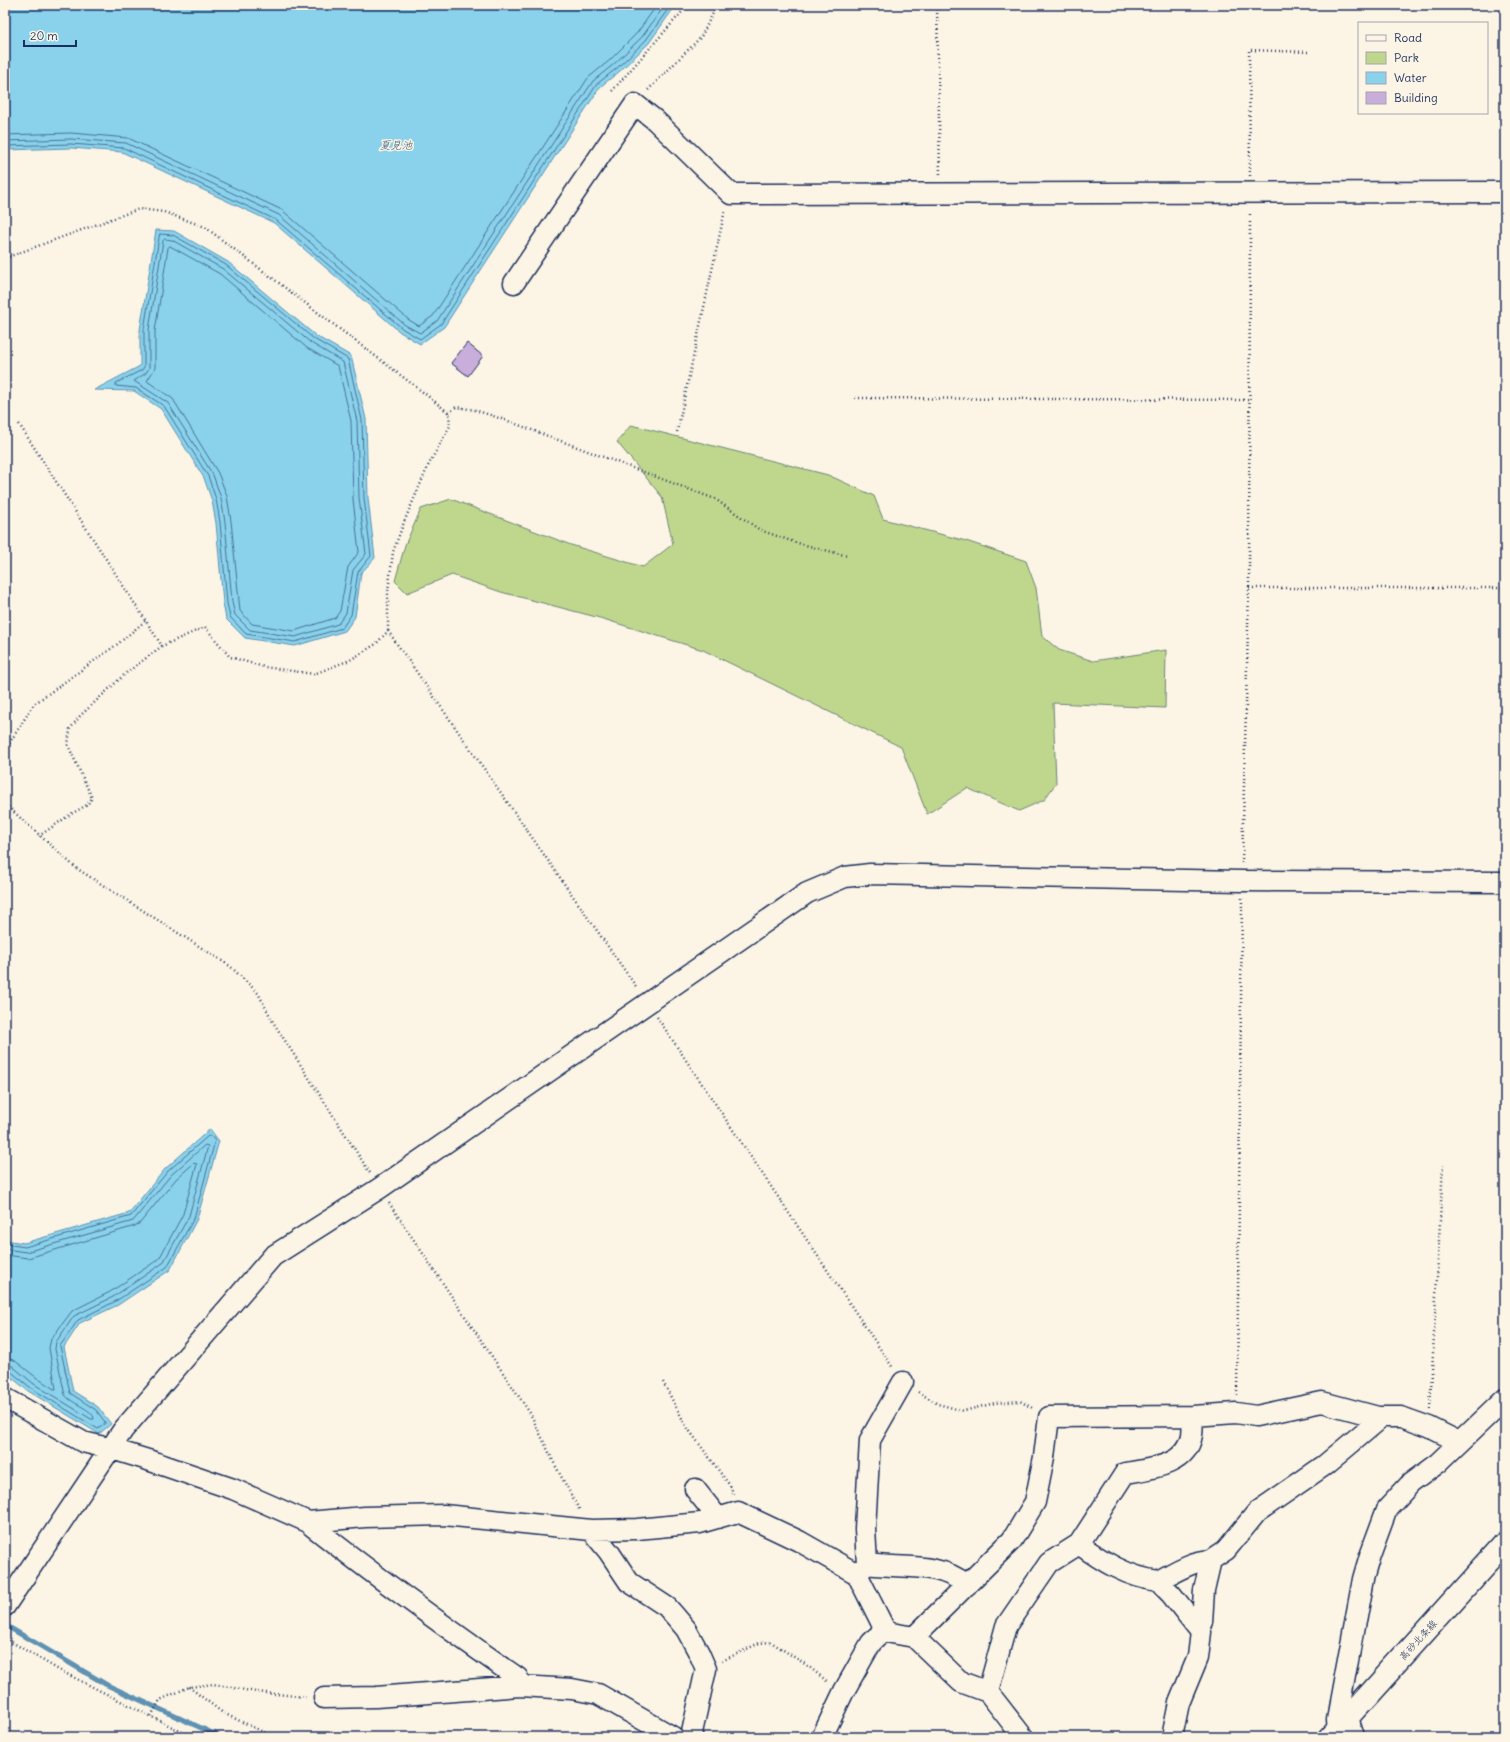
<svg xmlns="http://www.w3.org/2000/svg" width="1510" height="1742" viewBox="0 0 1510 1742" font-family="Delius,'Klee One',sans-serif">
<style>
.green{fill:#bfd78d;stroke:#6d8376}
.water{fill:#8ad2eb;stroke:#5e91b3}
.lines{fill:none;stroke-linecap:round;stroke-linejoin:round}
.shore{stroke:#477096;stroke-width:1}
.stream{stroke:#5e91b3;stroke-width:5}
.building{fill:#c9aedc;stroke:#1b2f5e}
.street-casing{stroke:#1b2f5e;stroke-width:23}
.primary-casing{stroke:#1b2f5e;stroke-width:25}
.path{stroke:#1b2f5e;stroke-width:2.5;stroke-dasharray:1 3;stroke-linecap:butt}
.street{stroke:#fcf5e5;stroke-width:20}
.primary{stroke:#fcf5e5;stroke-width:22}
.labels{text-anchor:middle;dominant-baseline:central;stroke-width:3;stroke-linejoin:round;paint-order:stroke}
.street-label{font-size:10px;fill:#1b2f5e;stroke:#fcf5e5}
.water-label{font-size:11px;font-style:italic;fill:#375881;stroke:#fcf5e5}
</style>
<rect width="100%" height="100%" fill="#fcf5e5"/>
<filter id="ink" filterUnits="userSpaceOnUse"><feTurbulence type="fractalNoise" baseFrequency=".025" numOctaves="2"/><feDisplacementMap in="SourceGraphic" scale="8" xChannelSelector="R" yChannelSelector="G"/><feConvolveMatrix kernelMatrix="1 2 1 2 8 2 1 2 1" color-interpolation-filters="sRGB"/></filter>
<g filter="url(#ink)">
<!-- green -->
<path class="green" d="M631,425l197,50 46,21 9,23 83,22 60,20 10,27 6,48 17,14 34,11 73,-11 -1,58 -112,-5 3,80 -12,17 -25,11 -52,-23 -40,26 -26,-67 -198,-97 -103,-32 -99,-26 -49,-17 -45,18 -12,-12 10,-36 16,-36 30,-10 120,46 72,22 30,-23 -11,-47 -45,-55z"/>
<!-- water -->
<path class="water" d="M5,5h671l-27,38 -29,28 -20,16 -156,240 -24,17 -20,-12 -126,-109 -152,-71 -51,-4 -66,2z
M156,230l18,1 54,31 88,74 35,20 15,63 2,79 7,60 -14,15 -6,44 -10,14 -50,15 -50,-8 -19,-19 -3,-16 -7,-80 -4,-22 -8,-23 -43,-69 -27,-18 -40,-1 46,-24v-36z
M210,1129l9,12 -22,78 -27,51 -52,35 -38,18 -16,24 9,44 25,16 13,17 -12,10 -71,-43 -23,-19v-132l19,3 105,-30 36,-44z"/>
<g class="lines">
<!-- shore -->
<path class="shore" d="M5,135l66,-2 57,5 154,72 127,110 10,6 14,-10 155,-238 22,-18 27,-27 20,-28
M5,141l66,-2 55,4 153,72 126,110 15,8 17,-12 156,-240 21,-17 28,-27 23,-32
M5,146l66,-2 53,4 152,72 127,109 17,10 21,-15 156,-240 20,-16 29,-28 25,-35
M160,234l13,1 53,30 88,74 34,20 14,61 2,78 7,58 -13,16 -7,43 -9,13 -47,14 -49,-8 -16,-17 -3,-14 -7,-81 -4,-23 -8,-23 -44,-70 -28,-18 -20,-2v-3l26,-13 2,-3v-37z
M165,239l7,1 51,29 88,74 32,19 14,59 2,77 7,56 -13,16 -7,43 -8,11 -43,13 -45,-7 -15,-15 -3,-13 -7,-80 -4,-24 -8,-23 -45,-72 -34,-22 12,-8 3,-5v-38l14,-89z
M170,246l50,28 87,74 31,18 13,55 2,78 6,53 -11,15 -8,44 -5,7 -41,13 -42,-7 -12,-13 -9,-90 -4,-25 -9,-23 -45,-74 -26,-18 8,-13v-37l13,-83z
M5,1244l20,3 106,-31 37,-45 40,-35h3l4,5 -21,77 -27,49 -51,34 -38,19 -18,26 10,47 26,17 9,12v2l-7,5 -67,-41 -22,-18 -4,-1
M5,1249l21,3 107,-31 38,-46 34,-30 3,1 -19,70 -26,47 -50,34 -39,19 -18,26 -1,7 10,46c7,9 28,14 29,24h-3l-57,-35 -23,-19 -6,-1
M5,1255l23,3 107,-32 5,-3 36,-44 18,-16 3,1 -14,50 -24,45 -49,33 -38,19 -21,28 -2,9 7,41h-2l-17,-11 -23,-18 -9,-2"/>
<!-- stream -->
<path class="stream" d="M5,1625l102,60 114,52"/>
</g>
<!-- building -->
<path class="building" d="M467,343l16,13 -15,20 -17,-13z"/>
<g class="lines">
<!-- street casing -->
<g class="street-casing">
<path id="street" d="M514,283l121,-179 20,16 76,74 774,-2
M5,1398l78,44 29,7 36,11 85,29 75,33 57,-5 79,-2 147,15 46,-1 63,-6 38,-11 61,29 58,33 29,58 28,5 47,45 27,10 35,45
M695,1489l23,29
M311,1522l1,4c67,53 136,103 206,152l2,8
M591,1530l18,22 20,30 38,25 8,9 11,13 13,24 7,16 -15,68
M1079,1544c24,18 49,33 79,37 17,-9 33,-20 53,-21
M867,1564l-2,-35 5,-89 33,-58
M858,1573l9,-9c35,5 71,-3 100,21
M1158,1581l13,13 30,38 -3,25 -19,46 -7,34
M5,1606l118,-176 150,-174 107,-68 427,-295 38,-16 25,-3 372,7 263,1
M1197,1627l5,-5 2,-32 7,-30 15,-10 31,-38 68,-47 50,-42 3,-6
M914,1637l98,-97 23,-38 9,-45 5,-40 144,-1 43,-3 20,3 66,-14 56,15h23l28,10 30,15
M988,1692l18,-66 43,-63 30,-19 46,-71c25,-4 62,-7 67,-38 1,-6 0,-13 1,-19
M324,1698l52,-1 144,-11 52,3 26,5 75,43
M1348,1718l6,19
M1338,1728l-1,-9 26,-140 7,-24 17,-46 24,-26 27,-20 67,-64
M822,1737l22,-46 27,-48 9,-9 6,-2"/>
</g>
<!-- primary casing -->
<g class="primary-casing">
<path id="primary" d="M1330,1737l175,-194"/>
</g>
<!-- path -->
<path class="path" d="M937,5l3,171
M648,90l53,-53 16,-32
M612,91l76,-86
M1250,176l-1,-126 60,2
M5,258l134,-49 25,3 41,15 219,166 25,20 1,13 -21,38 -25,58 -11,30 -5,39v40l-12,13 -26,16 -36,14 -50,-7 -34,-10 -25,-30 -43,19 -37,28 -45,42 -10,13 -2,16 24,53 -5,7 -16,9 -32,22
M855,398l394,2
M449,413l7,-6 19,3 33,11 207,78 45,31 34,12 54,14
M19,424l143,222
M677,432l48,-222
M1249,588h256
M388,631l249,357
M5,750l29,-46 85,-61 26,-22
M5,791l2,5 -2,9
M5,804l71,64 154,98 28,27 15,29 97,151
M1242,863l7,-275 1,-377
M657,1017l236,351
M389,1203l141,210 25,52 25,46
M663,1382l23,44 45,61 2,7
M918,1392l20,12 26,7 31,-8 25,-2 14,8
M1237,1395l5,-497
M1430,1409l13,-244
M5,1638l54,32 133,67
M722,1661l37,-18 12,-1 37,24 20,16
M189,1687l34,26 51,24
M151,1716l9,-16 29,-13 24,-3 43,8 50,5"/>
<!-- street -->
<use href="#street" class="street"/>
<!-- primary -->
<use href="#primary" class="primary"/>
</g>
</g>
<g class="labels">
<!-- street labels -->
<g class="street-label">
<text transform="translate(1418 1640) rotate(-48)">高砂北条線</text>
</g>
<!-- water labels -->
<g class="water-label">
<text x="396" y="145">夏見池</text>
</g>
</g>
<!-- margin -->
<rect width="1510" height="1742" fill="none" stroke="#fcf5e5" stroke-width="20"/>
<rect x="10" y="10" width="1490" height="1722" fill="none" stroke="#1b2f5e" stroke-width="1.5" filter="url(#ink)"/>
<!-- legend -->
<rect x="1358" y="22" width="130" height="92" fill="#fcf5e5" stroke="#a2a6af"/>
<rect x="1366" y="35" width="20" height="6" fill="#fcf5e5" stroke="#a2a6af"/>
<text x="1394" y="42" font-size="12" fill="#1b2f5e">Road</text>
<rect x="1366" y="52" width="20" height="12" fill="#bfd78d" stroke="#a2a6af"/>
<text x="1394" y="62" font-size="12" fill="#1b2f5e">Park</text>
<rect x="1366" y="72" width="20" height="12" fill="#8ad2eb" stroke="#a2a6af"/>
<text x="1394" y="82" font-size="12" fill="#1b2f5e">Water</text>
<rect x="1366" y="92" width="20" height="12" fill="#c9aedc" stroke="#a2a6af"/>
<text x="1394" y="102" font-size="12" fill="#1b2f5e">Building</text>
<!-- scale -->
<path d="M24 40v6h52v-6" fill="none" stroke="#1b2f5e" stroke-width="2"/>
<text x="30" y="40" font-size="12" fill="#1b2f5e" stroke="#fcf5e5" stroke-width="3" paint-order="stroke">20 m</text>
</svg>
